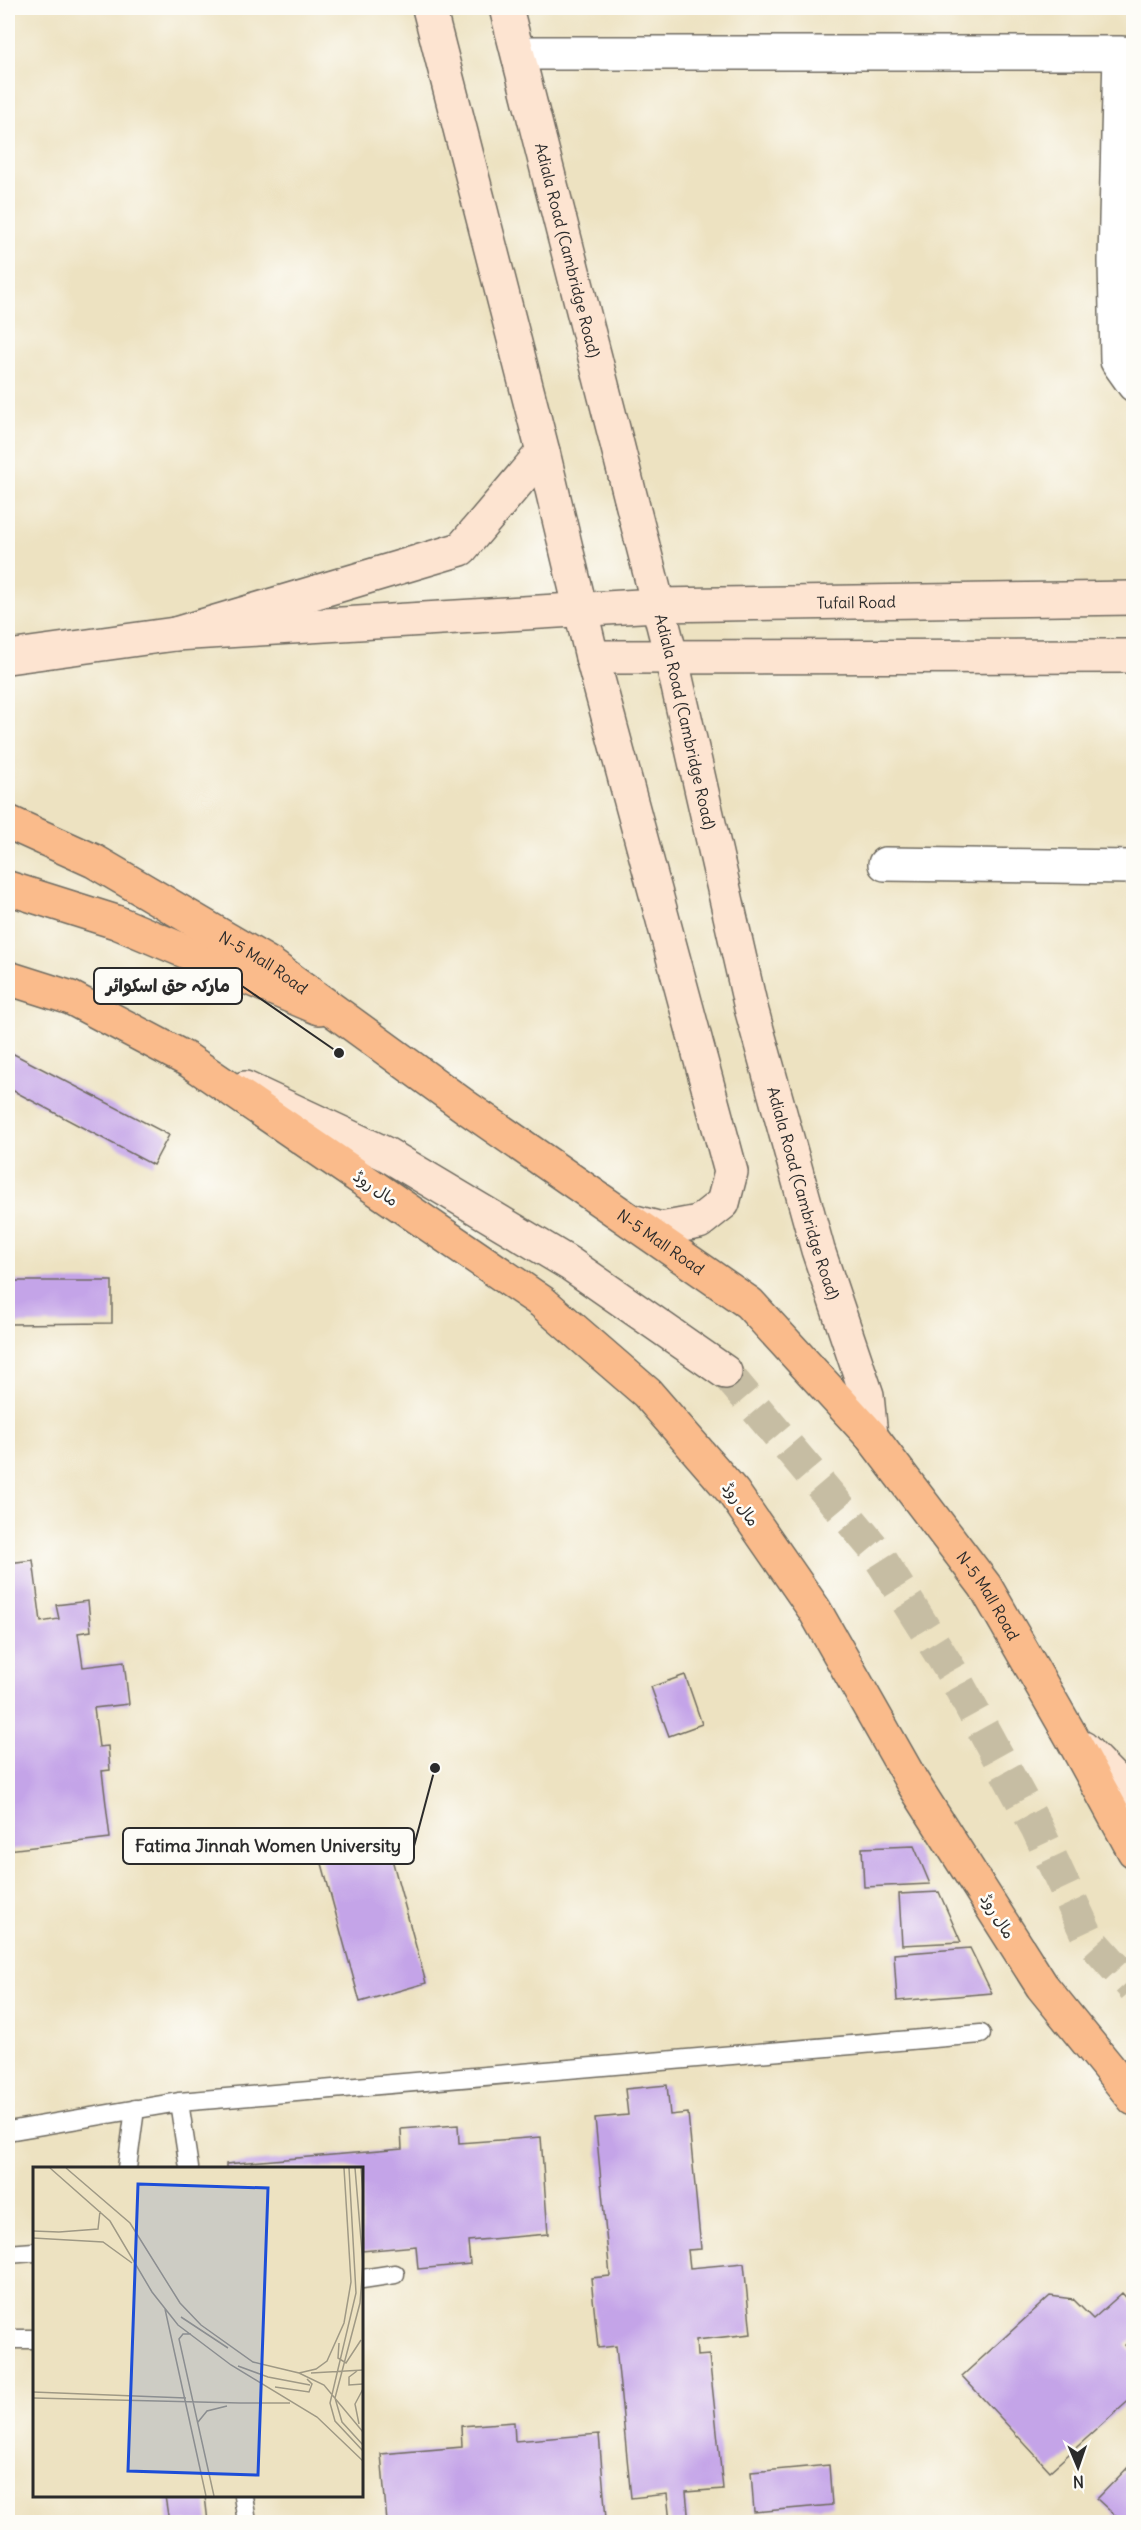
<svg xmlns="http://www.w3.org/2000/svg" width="1141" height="2530" viewBox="0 0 1141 2530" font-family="Delius,'Playpen Sans Arabic',sans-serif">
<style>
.building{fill:#c4a4e8}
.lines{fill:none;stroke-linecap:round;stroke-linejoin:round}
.secondary-tunnel{stroke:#c6bda3;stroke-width:33;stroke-dasharray:33 16;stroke-linecap:butt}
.service-casing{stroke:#6f6b60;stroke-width:21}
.minor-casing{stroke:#6f6b60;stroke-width:36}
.secondary-casing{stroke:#6f6b60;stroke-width:36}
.primary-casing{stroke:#6f6b60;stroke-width:36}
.trunk-casing{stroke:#6f6b60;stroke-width:36}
.service{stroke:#fff;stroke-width:18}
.minor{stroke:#fff;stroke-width:33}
.secondary{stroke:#fde4d1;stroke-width:33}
.primary{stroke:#fabb8b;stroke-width:33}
.trunk{stroke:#fabb8b;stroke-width:33}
.labels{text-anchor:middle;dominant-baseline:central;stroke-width:5;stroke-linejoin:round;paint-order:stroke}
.street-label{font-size:16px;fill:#2b2b2b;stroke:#fdfcf7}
.inset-road{fill:none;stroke:#9f9985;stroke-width:1.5}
.view{fill:#1d4ed8;fill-opacity:0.15;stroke:#1d4ed8;stroke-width:3}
.inset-edge{fill:none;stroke:#2b2b2b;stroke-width:3}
.leader{fill:none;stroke:#2b2b2b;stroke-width:2}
.callout-dot{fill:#2b2b2b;stroke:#fdfcf7;stroke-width:2}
.callout{fill:#fdfcf7;stroke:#2b2b2b;stroke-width:2}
.callout-label{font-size:18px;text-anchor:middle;font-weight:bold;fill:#2b2b2b}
</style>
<rect width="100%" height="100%" fill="#fdfcf7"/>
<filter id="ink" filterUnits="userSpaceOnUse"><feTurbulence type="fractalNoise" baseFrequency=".0167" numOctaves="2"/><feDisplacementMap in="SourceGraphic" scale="12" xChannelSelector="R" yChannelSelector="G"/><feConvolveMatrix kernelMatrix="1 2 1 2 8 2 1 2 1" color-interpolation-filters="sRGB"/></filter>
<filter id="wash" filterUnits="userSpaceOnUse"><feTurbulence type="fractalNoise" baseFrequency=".008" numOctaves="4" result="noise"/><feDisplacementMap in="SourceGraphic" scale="24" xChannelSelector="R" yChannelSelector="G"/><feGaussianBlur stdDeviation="1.35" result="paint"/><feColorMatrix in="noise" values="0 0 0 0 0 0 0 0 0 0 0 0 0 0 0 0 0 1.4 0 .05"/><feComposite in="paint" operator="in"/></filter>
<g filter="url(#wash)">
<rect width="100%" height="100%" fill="#ede2c1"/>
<g id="blocks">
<!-- building -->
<path class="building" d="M8,1051l161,84 -16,30 -145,-77z
M8,1281h104v42l-104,1z
M33,1560l8,62 18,-3 -3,-14 32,-4 3,30 -13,2 5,34 41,-5 5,42 -35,4 5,39 9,-1 2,24 -8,1 8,67 -102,12v-287z
M685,1675l17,49 -33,12 -18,-49z
M384,1830l42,153 -66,19 -42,-153z
M914,1846l16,38 -66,3 -2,-39z
M939,1892l22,50 -59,3 -3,-51z
M970,1948l22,45 -95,8 -3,-47z
M667,2085l3,30 18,-2 13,136 -13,1 2,18 54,-5 7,71 -55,6 1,16 12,-1 14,134 -37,3 3,30h-19l-3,-28 -36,4 -15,-152 -18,2 -7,-70 19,-2 -15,-158 33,-3 -3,-26z
M458,2125l1,18 82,-6 7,97 -80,7 2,23 -52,5 -2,-23 -54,5v-83h-136v-4l176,-15 -1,-20z
M1122,2293l12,13v32l-9,7 9,10v41l-84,75 -88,-95 88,-80 23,3 20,20z
M514,2422l1,19 84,-7 7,85 -53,3h-166l-6,-68 81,-7 -1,-21z
M1134,2461v61h-12l-25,-23z
M829,2465l3,40 -78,7 -3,-40z
M165,2496h40l3,26h-39z"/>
</g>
</g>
<g filter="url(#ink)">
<use href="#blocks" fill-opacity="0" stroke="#6f6b60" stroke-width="1.5"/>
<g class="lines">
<!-- secondary-tunnel -->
<path class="secondary-tunnel" d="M725,1372l148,175 78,124 86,157 51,109 46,51"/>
<!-- service casing -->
<g class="service-casing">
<path id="service" d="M179,2102l10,66
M8,2131l171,-29 802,-68
M127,2168l8,-59
M8,2254l26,-2
M362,2279l33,-5
M8,2339h26
M243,2496l4,26"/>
</g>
<!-- minor casing -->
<g class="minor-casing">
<path id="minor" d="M519,53h601
M1134,54l-14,-1 -5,208 2,100 17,24
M885,864l249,3"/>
</g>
<!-- secondary casing -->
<g class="secondary-casing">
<g id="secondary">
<path d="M429,8l114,444 49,205 139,515 -8,31 -24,19 -38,7 -30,-8"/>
<path id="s1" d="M506,8l165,648 80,352 67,242 49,145 4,41"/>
<path id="s2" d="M175,634l481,-29 478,-7"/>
<path d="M8,657l167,-23 286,-85 82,-97"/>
<path d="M592,657l542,-1"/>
<path d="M245,1088l141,66 184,110 155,108"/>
<path d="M1083,1748l51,52"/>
</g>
</g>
<!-- primary casing -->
<g class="primary-casing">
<path id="primary" d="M8,888l108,34 203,86"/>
</g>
<!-- trunk casing -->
<g class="trunk-casing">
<g id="trunk">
<path id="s3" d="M8,822l86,39 177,104 195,142 283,196 122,133 114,150 86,150 63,115"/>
<path d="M8,978l63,20 117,62 354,242 105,91 86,99 81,117 97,171 131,206 92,113"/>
</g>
</g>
<!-- service -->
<use href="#service" class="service"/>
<!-- minor -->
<use href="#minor" class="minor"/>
<!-- secondary -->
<use href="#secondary" class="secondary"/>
<!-- primary -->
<use href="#primary" class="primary"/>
<!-- trunk -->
<use href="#trunk" class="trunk"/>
</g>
</g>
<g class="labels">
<!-- street labels -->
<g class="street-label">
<text stroke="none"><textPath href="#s1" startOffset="250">Adiala Road (Cambridge Road)</textPath></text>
<text stroke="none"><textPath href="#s2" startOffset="682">Tufail Road</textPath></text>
<text stroke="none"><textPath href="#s1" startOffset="736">Adiala Road (Cambridge Road)</textPath></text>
<text stroke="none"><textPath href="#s3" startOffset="292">N-5 Mall Road</textPath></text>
<text transform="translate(376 1188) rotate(34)">مال روڈ</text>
<text stroke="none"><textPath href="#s1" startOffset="1222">Adiala Road (Cambridge Road)</textPath></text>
<text stroke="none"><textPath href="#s3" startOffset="778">N-5 Mall Road</textPath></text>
<text transform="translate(741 1504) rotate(54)">مال روڈ</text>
<text stroke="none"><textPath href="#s3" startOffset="1264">N-5 Mall Road</textPath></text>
<text transform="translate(998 1916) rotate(58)">مال روڈ</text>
</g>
</g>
<!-- overview -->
<g transform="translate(33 2167)">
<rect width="330" height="330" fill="#ede2c1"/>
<path class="inset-road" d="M17,1l60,53 42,71 26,33 53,40 86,52 46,44M33,1l64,55 50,80 21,22 52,37 46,11 25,12 39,47M316,1l7,125 -26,110 5,18 28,30M322,1l8,96 -3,39 -25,95 7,24 21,23M328,1l2,26M0,64l26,1M26,65l39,-3 2,-18M0,71l70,4 29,21M132,142l41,187M148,150l47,31M330,158v26M158,167h-8l-4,5 35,157M306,176l-1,15 8,5 15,-23M205,199l30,11 42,8M324,204l-8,6v8l14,-1M266,206l17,-4 11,-8 17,-38 7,-41 -7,-114M278,206l52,-3M242,220l34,5 3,-8 -5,-5M0,225l153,6M0,231l207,5M204,236h53M165,255l9,-11 20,-5M326,257l-4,-20 8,-15"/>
<path class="view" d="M105,17l130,4 -10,287 -130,-4z"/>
<rect width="330" height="330" class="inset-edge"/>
</g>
<!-- callouts -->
<path class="leader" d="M339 1053L242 986M435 1768L414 1846"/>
<g class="callout-dot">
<circle cx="339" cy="1053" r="6"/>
<circle cx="435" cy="1768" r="6"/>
</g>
<g class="callout">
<rect x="94" y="968" width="148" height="36" rx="6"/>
<rect x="123" y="1828" width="291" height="36" rx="6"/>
</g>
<g class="callout-label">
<text x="168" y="992">مارکہ حق اسکوائر</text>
<text x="268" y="1852">Fatima Jinnah Women University</text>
</g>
<!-- margin -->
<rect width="1141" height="2530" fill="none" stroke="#fdfcf7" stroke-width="30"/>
<!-- north arrow -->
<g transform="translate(1078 2467) rotate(178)" stroke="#fdfcf7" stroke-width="4.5" paint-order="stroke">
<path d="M0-4.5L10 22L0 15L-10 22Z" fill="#2b2b2b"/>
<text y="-9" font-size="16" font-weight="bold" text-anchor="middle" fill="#2b2b2b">N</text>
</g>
</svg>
